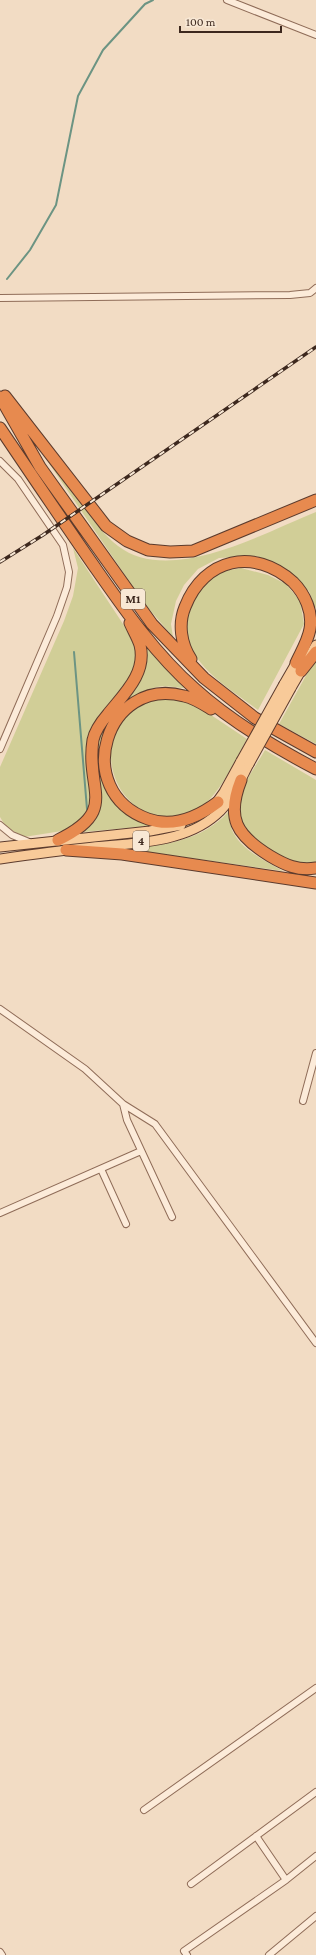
<svg xmlns="http://www.w3.org/2000/svg" width="316" height="1955" viewBox="0 0 316 1955" font-family="'Crimson Pro',serif">
<style>
.green{fill:#d1ce97}
.lines{fill:none;stroke-linecap:round;stroke-linejoin:round}
.stream{stroke:#6c9483;stroke-width:2}
.minor-casing{stroke:#8f6c58;stroke-width:8}
.primary-casing{stroke:#5c3b2d;stroke-width:11}
.motorway-casing{stroke:#5c3b2d;stroke-width:13}
.minor{stroke:#fcebd9;stroke-width:6}
.primary{stroke:#f8ca99;stroke-width:9}
.motorway{stroke:#e78a4f;stroke-width:11}
.rail-casing{stroke:#3d281e;stroke-width:3.5}
.rail{stroke:#f8e8d5;stroke-width:2;stroke-dasharray:6;stroke-linecap:butt}
.primary-bridge-casing{stroke:#5c3b2d;stroke-width:11;stroke-linecap:butt}
.primary-bridge{stroke:#f8ca99;stroke-width:9}
.labels{text-anchor:middle;dominant-baseline:central;stroke-width:3;stroke-linejoin:round;paint-order:stroke}
.shield{fill:#f8e8d5;stroke:#756255;stroke-width:1}
.shield-label{font-size:12px;font-weight:bold;fill:#3d281e}
</style>
<rect width="100%" height="100%" fill="#f2dcc4"/>
<!-- green -->
<path class="green" d="M46,459c9,12 20,24 29,36 13,17 25,37 43,51 52,40 145,-13 198,-34v95l-1,1 -6,-17 -24,-20 -28,-15 -38,2 -21,11 -14,16 -8,16 -5,23 2,13 -29,-34z
M73,548l52,79 11,22 1,15 -7,14 -31,37 -12,23 3,63 -5,17 -17,12 -44,7 -18,-10 -6,-10v-50l64,-146 9,-25 5,-28z
M241,568l27,7 18,9 14,17 4,23 -46,86c-37,-28 -91,-57 -64,-111 12,-26 20,-26 47,-31z
M144,644l40,44c-8,0 -19,-3 -27,-1 -40,11 -61,43 -57,83 1,7 5,12 9,17 12,20 19,28 41,39l-67,6 11,-10 6,-13 -3,-70 7,-16 37,-43 6,-27z
M316,662v82l-37,-20 29,-52z
M163,699l19,1 17,7 48,32c-12,21 -23,47 -41,64 -7,7 -18,10 -27,12 -67,13 -96,-86 -34,-112 6,-2 12,-3 18,-4z
M265,750l51,30v82c-21,8 -65,-20 -74,-39 -3,-5 -4,-16 -3,-21 3,-19 17,-36 26,-52z
M228,812c1,5 2,12 4,18 8,19 33,31 51,41l-156,-22c37,-4 75,-8 101,-37z"/>
<g class="lines">
<!-- stream -->
<path class="stream" d="M7,279l23,-29 26,-45 22,-109 25,-46 42,-46 8,-4
M74,652l13,157"/>
<!-- minor casing -->
<g class="minor-casing">
<path id="minor" d="M227,0l89,35
M0,298l290,-3 20,-2 6,-5
M0,461l18,18 45,66 6,27 -2,15 -10,29 -57,133
M0,825l12,10 17,7
M0,1009l85,60 38,35 32,20 161,219
M303,1101l13,-48
M123,1104l4,16 45,97
M101,1169l25,55
M0,1213l141,-62
M144,1810l172,-122
M256,1836l30,44
M191,1884l125,-92
M0,1952l2,3
M187,1955l-3,-4 102,-71 30,-24
M269,1955l47,-39"/>
</g>
<!-- primary casing -->
<g class="primary-casing">
<path id="primary" d="M284,684l15,-26
M291,688l25,-43
M214,806l10,-14 17,-31
M0,847l150,-16 31,-6
M0,859c28,-4 56,-8 85,-11 42,-5 97,-3 131,-33 15,-13 24,-34 33,-51"/>
</g>
<!-- motorway casing -->
<g class="motorway-casing">
<path id="motorway" d="M5,396l101,130 21,15 21,9 22,2 23,-1 123,-51
M0,397l40,70 112,157 52,54 51,40 61,34
M0,428c31,46 62,92 94,138 30,43 61,88 101,123 33,30 81,59 121,80
M191,659c-10,-15 -13,-35 -6,-52 19,-49 69,-60 108,-25 12,12 20,30 17,47 -2,12 -9,23 -14,34
M301,671l15,-19
M211,709c-8,-5 -17,-11 -27,-13 -78,-21 -114,95 -36,123 25,9 50,-2 70,-17
M241,780c-15,38 -5,55 29,76 15,9 28,15 46,12
M58,840c62,-30 27,-50 35,-100 2,-10 9,-19 15,-26 16,-20 39,-41 32,-69 -2,-7 -7,-15 -10,-22
M66,850l56,4 194,29"/>
</g>
<!-- minor -->
<use href="#minor" class="minor"/>
<!-- primary -->
<use href="#primary" class="primary"/>
<!-- motorway -->
<use href="#motorway" class="motorway"/>
<!-- rail casing -->
<g class="rail-casing">
<path id="rail" d="M0,562l43,-27 273,-188"/>
</g>
<!-- rail -->
<use href="#rail" class="rail"/>
<!-- primary-bridge casing -->
<g class="primary-bridge-casing">
<path id="primary-bridge" d="M241,761l43,-77
M249,764l42,-76"/>
</g>
<!-- primary-bridge -->
<use href="#primary-bridge" class="primary-bridge"/>
</g>
<g class="labels">
<!-- shield labels -->
<g class="shield">
<rect x="121" y="589" width="24" height="20" rx="3"/>
<rect x="133" y="831" width="16" height="20" rx="3"/>
</g>
<g class="shield-label">
<text x="133" y="599">M1</text>
<text x="141" y="841">4</text>
</g>
</g>
<!-- scale -->
<path d="M180 26v6h101v-6" fill="none" stroke="#3d281e" stroke-width="2"/>
<text x="186" y="26" font-size="12" fill="#3d281e" stroke="#f8e8d5" stroke-width="3" paint-order="stroke">100 m</text>
</svg>
